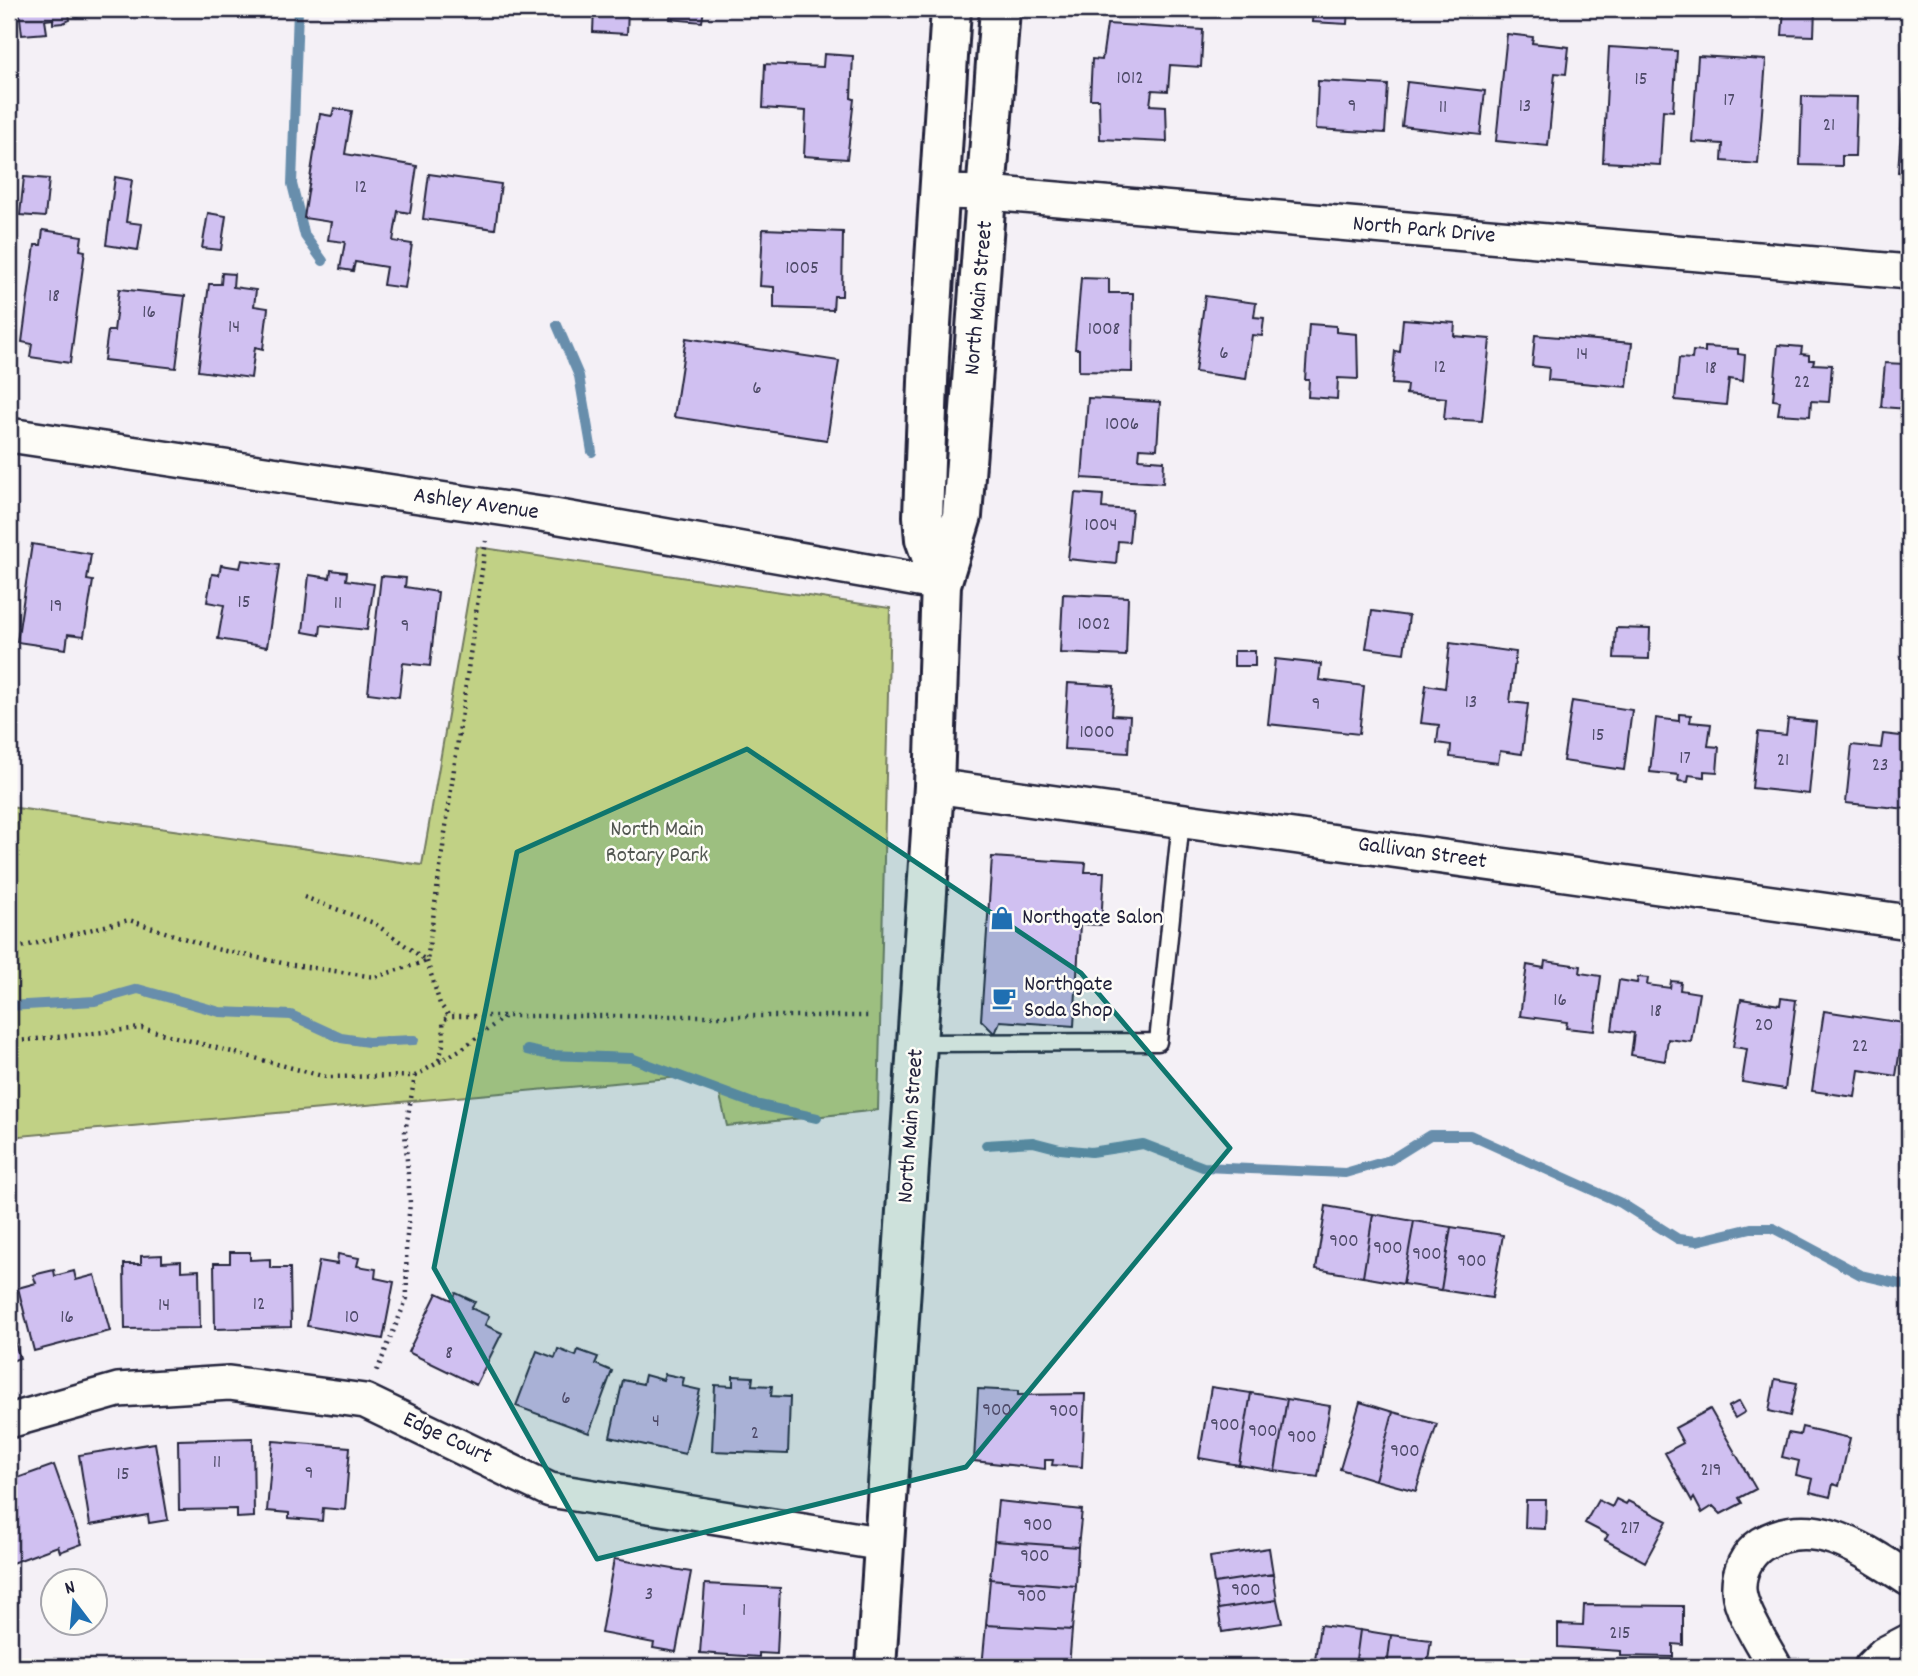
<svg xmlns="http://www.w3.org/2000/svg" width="1918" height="1676" viewBox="0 0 1918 1676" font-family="Dekko,sans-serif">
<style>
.green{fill:#c1d185;stroke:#727a60;stroke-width:2}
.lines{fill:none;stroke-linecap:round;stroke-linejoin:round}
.stream{stroke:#688eac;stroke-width:10}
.building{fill:#d0c0f1;stroke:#22223b;stroke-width:2}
.lane-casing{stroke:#22223b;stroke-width:21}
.street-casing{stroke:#22223b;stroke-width:38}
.secondary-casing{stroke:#22223b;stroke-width:44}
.path{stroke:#22223b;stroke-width:4.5;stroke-dasharray:2 5;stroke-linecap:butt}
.lane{stroke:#fdfcf7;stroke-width:16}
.street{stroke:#fdfcf7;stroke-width:33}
.secondary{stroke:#fdfcf7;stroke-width:38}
.marked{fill:#0f766e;fill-opacity:0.2;stroke:#0f766e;stroke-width:5;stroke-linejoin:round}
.labels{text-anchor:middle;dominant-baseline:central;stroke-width:5;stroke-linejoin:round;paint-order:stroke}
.number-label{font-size:19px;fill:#4e4a68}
.street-label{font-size:23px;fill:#22223b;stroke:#fdfcf7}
.park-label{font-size:23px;fill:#525751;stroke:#fdfcf7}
.poi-label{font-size:23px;fill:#22223b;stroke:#fdfcf7;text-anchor:start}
</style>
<rect width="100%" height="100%" fill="#f4f0f6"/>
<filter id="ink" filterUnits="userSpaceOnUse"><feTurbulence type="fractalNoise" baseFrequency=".0143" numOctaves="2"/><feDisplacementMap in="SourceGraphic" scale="14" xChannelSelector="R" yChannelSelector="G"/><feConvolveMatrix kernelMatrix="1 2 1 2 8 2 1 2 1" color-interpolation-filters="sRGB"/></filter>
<g filter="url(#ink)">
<!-- green -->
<path class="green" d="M477,547l413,61 -12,502 -151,16 -9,-39 -37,-10 -672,60v-330l413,58z"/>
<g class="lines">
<!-- stream -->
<path class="stream" d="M298,9l-6,175 13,52 18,25
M557,325l22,51 13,76
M9,1006l86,-5 43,-12 82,23 71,3 50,23 27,4 46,-2
M527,1050l23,5 81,3 124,46 62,14
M986,1145l47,-3 27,7 31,3 52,-8 60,23 142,6 45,-13 40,-25h40l151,68 57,36 19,2 54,-13h22l88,47 48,11"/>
</g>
<!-- building -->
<path class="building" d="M19,9h74v2l-16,6 -3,-5 -5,1 1,7 -7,3 -10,1v-5l-8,1 2,13 -25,2z
M594,9h34l-1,25 -34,-2z
M671,9h33l-2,13 -32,-3z
M1313,9h35l-1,15 -35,-2z
M1784,9h31l-1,27 -32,-1z
M1107,24l96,6 -2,37 -31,-2 -2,26 -16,-1 -2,15 16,1 1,36 -67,-3 -1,-40h-9l2,-40 10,1z
M1507,34l26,3 -1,6 37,4 -3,27 -11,-1 -7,73 -52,-5z
M1609,47l68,4 -4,60 -10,-1 -3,55 -57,-3z
M824,54l29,2 -2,42 3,1 -7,60 -43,-3 2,-45 -43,-3 2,-44 58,3z
M1698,56l68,4 -8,104 -36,-3 1,-17 -31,-2z
M1318,81l70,4 -3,48 -69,-4z
M1407,82l78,9 -5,44 -78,-9z
M1904,84l5,1v88l-11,-1z
M1802,96l55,1 -2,59h-13v10l-42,-1z
M334,108l18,3 -7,43 72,12 -7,47 -12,-2 -5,30 19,3 -7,44 -22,-3 3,-18 -31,-5 -2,9 -13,-2 5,-27 -17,-2 3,-18 -27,-4 16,-104 12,2z
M429,174l72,10 -6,45 -72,-10z
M24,177l25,2 -4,38 -25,-2z
M115,177l17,3 -6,42 16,2 -4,26 -32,-5z
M208,213l18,3 -5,34 -19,-2z
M763,229l80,3 -1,64h-8l-1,14 -59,-2v-21l-14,-1z
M43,230l39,6 -2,14 5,1 -15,112 -40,-6 2,-13 -10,-2 13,-97h6z
M222,273l12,1 -1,13 23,3 -2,16 14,2 -5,41 -8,-2 -4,31 -53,-7 11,-87h12z
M1081,278l28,1v14h24l-1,79 -53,-1v-22h-4z
M119,289l66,7 -9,72 -72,-8 4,-29h6z
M1205,296l51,7 -2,14 10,1 -2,18 -10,-1 -6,44 -51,-7z
M1403,319l52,4 -1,13 36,3 -8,82 -38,-2 2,-21 -40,-4 1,-9 -15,-1 3,-33 5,1z
M1309,324l27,2v6l21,2 1,45 -20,-1 -1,21 -29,-2 1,-17h-4z
M1535,335l97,8 -5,44 -79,-7 1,-12 -17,-2z
M686,338l153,23 -12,79 -153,-23z
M1778,345l24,2 -1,7 8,1v5h5l-1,4 19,1 -3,37 -18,-1 -1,15 -32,-2 2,-13 -7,-1z
M1705,347l33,2v5l7,1 -2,26 -14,-2 -3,26 -51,-5 4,-42 13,1 1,-8 12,1z
M1905,359h4v50l-28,-2 4,-44 20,1z
M1088,398l72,4 -3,47 -17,-1 -1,11 25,2 -1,22 -81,-5z
M1075,493l28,2 -1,13 30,2 -3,32 -11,-1 -2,23 -48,-5z
M32,544l59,10 -4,26 6,1 -9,55 -16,-2 -2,15 -49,-7z
M242,560l37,5 -12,82 -49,-8 6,-34 -17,-3 5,-28 7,1 2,-10 19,3z
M331,570l16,2 -1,8 28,4 -7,46 -46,-5 -1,10 -17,-3 6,-57 21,3z
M381,576l25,2 -1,9 33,5 -8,74 -27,-3 -4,34 -31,-4z
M1063,594l65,3 -2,59 -66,-3z
M1372,611l37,5 -5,37 -38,-5z
M1616,628l34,1 -1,30 -35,-1z
M1450,643l66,9 -6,50 18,2 -6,50 -22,-3 -2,12 -48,-6 1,-12 -14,-2 2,-18 -18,-2 5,-38 19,3z
M1234,651h21v15h-21z
M1275,659l46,5 -2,16 45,6 -5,48 -91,-10z
M1068,683l46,3 -2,29 18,1 -2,37 -64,-4z
M1572,701l60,9 -8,60 -61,-9z
M1679,714l12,1 -1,7 21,2 -3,22 11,1 -2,25 -13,-1v6l-15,-2 -1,7 -10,-1 1,-6 -29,-3 6,-54 23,3z
M1788,719l28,3 -7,72 -57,-6 6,-56 28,3z
M1883,734l26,3 -2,72 -61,-6 6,-58 29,3z
M992,857l94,6 -1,9h19l-3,53 -21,-1 -6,102 -74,-5 -5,13 -14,-14z
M1545,961l36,5 -1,7 21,3 -7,55 -28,-3 1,-6 -47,-6 7,-51 17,3z
M1638,977l10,1 -1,7 23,3 1,-7 10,1 -1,8 19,3 -8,49 -23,-3 -3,22 -34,-6 3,-22 -22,-3 7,-50 18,3z
M1781,998l15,2 -11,89 -43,-7 5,-33 -14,-2 8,-48 39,6z
M1824,1011l80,12 -8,53 -37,-6 -4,27 -43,-6z
M1326,1206l47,8 -10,63 -47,-8z
M1373,1214l41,7 -11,63 -40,-7z
M1414,1221l37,6 -10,63 -38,-6z
M1451,1227l52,8 -11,63 -51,-8z
M230,1252h20v8l20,-1v9h20l1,59 -76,2 -1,-66h16z
M338,1254l21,4 -2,8 19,3 -1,9 19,4 -11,57 -76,-13 12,-65 18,3z
M162,1255v7l19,-1v10l18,-1 1,58 -75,1 -1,-65h17v-8z
M54,1270l1,6 19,-5 2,9 19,-5 15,56 -76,20 -16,-63 18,-5 -3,-8z
M437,1293l15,7 4,-7 19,9 -4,6 18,8 -4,9 17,8 -26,52 -68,-33z
M9,1326l11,32 -11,4z
M558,1349l18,7 2,-6 20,7 -3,7 17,7 -23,62 -73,-27 21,-55 18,7z
M665,1374l19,4 -2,8 18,4 -15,64 -75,-17 13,-57 20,4 2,-9 18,5z
M733,1376l20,1 -1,8 20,1 -1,10 19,1 -2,57 -76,-3 3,-66 18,1z
M1775,1379l22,4 -7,33 -21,-5z
M1211,1387l40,6 -12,72 -40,-7z
M978,1389l40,2v4l67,-1 -3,73 -30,-2 1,-5h-8v9l-71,-8z
M1251,1393l36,6 -12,72 -36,-6z
M1287,1399l43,7 -12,71 -43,-6z
M1739,1401l6,11 -10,6 -7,-11z
M1360,1402l33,10 -18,68 -35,-11z
M1710,1409l46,80 -17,9 3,5 -21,11 -8,-8 -11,7 -8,-15 -2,3 -27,-48 18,-10 -8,-15z
M1393,1412l44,12 -21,67 -41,-11z
M1802,1427l48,11 -11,48 -6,-2 -3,13 -20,-5 3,-13 -17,-4 3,-14 -17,-4 6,-24 12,2z
M253,1438l1,79 -17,1v-9l-58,1 -1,-70z
M273,1441l77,6 -5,63 -22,-2 -1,13 -33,-3v-5l-22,-2z
M155,1443l13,77 -19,3 -1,-8 -58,10 -11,-70z
M54,1465l28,79 -22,8 -2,-6 -49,18v-83z
M1616,1499l10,5 2,-3 39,20 -22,41 -40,-22 3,-5 -23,-12 13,-23 14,7z
M1526,1500h20l-1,29 -20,-1z
M998,1501l84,9 -4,37 -84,-6z
M994,1541l84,6 -2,39 -86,-7z
M1269,1548l4,26 -59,9 -4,-26z
M614,1559l77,13 -15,80 -23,-4 1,-5 -53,-10z
M1273,1574l4,26 -59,9 -4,-26z
M990,1579l86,7 -4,44 -86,-5z
M705,1584l75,4 -3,66 -18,-1v4l-59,-4z
M1277,1600l5,23 -60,9 -4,-23z
M1584,1605l99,1v39l-10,-1v13l-52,-1v-5l-63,-4v-23l25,1z
M986,1625l86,5 -3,37h-87z
M1320,1625l40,5 -5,37h-41z
M1360,1630l31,5 -4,32h-32z
M1391,1635l40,5 -4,27h-40z"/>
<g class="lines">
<!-- lane casing -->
<g class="lane-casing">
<path id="lane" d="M917,1043l241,-1 23,-221"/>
</g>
<!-- street casing -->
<g class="street-casing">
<path id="street" d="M940,192l48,1 921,79
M9,435l545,81 387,68
M934,786l975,136
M9,1421l109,-31 111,-7 136,18 185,89 334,54
M1775,1667c-10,-19 -35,-56 -36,-77 -1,-18 8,-36 23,-46 52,-31 103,7 147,35
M1871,1667l13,-13 25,-13"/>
</g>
<!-- secondary casing -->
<g class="secondary-casing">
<path id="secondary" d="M941,584l-16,-45 -2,-23 6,-161 22,-346
M876,1667l58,-881 7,-202 21,-68 38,-507"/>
</g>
<!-- path -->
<path class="path" d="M304,897l70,26 53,38 13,43 9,12h422
M9,950l120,-30 87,29 71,15 88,13 52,-16 59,-420
M9,1042l133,-14 184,49 89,-1 48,-28 41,-31
M439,1060l5,-19 -1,-20 6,-5
M377,1371l30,-73 -1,-52 4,-43 -5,-71 10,-56"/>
<!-- lane -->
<use href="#lane" class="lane"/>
<!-- street -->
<use href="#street" class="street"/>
<!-- secondary -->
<use href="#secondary" class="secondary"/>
</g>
</g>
<!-- marked area -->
<path class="marked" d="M747,749l334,224 149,175 -264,319 -369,92 -163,-291 83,-416z"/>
<!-- icons -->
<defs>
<g id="shop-bare" transform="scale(1.89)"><path d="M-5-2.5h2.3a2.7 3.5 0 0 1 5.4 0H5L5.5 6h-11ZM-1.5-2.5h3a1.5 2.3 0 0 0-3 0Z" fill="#1f6fb2" stroke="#fdfcf7" stroke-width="2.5" paint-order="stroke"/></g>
<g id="cafe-bare" transform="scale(1.89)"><path d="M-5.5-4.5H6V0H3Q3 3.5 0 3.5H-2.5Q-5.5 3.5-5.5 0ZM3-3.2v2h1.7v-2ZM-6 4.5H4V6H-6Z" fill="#1f6fb2" stroke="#fdfcf7" stroke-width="2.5" paint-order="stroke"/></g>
</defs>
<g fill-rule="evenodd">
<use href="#shop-bare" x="1002" y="918"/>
<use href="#cafe-bare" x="1004" y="998"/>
</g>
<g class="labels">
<!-- number labels -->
<g class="number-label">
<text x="1130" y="79">1012</text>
<text x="1641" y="80">15</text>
<text x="1729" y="101">17</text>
<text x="1352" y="107">9</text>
<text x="1525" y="107">13</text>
<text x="1443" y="108">11</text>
<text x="1829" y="126">21</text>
<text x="361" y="188">12</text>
<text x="802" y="269">1005</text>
<text x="54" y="297">18</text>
<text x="149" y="313">16</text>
<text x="234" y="328">14</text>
<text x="1104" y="330">1008</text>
<text x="1224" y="354">6</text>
<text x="1582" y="355">14</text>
<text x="1440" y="368">12</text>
<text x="1711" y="369">18</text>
<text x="1802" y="383">22</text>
<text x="757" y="389">6</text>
<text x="1122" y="425">1006</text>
<text x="1101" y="526">1004</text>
<text x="244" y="603">15</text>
<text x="338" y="604">11</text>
<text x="56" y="607">19</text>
<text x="1094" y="625">1002</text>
<text x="405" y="627">9</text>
<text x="1471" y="703">13</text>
<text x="1316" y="705">9</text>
<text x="1097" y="733">1000</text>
<text x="1598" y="736">15</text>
<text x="1685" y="759">17</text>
<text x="1783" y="761">21</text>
<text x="1880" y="766">23</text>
<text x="1560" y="1001">16</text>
<text x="1656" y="1012">18</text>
<text x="1764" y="1026">20</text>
<text x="1860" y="1047">22</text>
<text x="1344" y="1242">900</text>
<text x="1388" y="1249">900</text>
<text x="1427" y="1255">900</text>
<text x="1472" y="1262">900</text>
<text x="259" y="1305">12</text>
<text x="164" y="1306">14</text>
<text x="67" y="1318">16</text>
<text x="352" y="1318">10</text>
<text x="449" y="1354">8</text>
<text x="566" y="1399">6</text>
<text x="997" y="1411">900</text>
<text x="1064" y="1412">900</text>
<text x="656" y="1422">4</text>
<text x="1225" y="1426">900</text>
<text x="1263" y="1432">900</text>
<text x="755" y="1434">2</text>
<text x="1302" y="1438">900</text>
<text x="1405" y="1452">900</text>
<text x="217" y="1463">11</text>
<text x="1711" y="1471">219</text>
<text x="309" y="1474">9</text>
<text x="123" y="1475">15</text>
<text x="1038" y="1526">900</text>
<text x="1630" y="1529">217</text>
<text x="1035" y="1557">900</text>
<text x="1246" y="1591">900</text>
<text x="649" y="1595">3</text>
<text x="1032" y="1597">900</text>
<text x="744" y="1611">1</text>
<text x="1620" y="1634">215</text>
</g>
<!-- street labels -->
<g class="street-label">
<text transform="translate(1424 231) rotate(5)">North Park Drive</text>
<text transform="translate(980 298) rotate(-85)">North Main Street</text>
<text transform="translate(476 505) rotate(8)">Ashley Avenue</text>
<text transform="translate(1422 854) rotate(8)">Gallivan Street</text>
<text transform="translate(912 1126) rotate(-86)">North Main Street</text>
<text transform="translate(447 1439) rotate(25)">Edge Court</text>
</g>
<!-- park labels -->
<g class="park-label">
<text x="657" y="830">North Main<tspan x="657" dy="26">Rotary Park</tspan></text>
</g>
<!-- poi labels -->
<g class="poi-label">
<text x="1022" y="918">Northgate Salon</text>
<text x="1024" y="985">Northgate<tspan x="1024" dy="26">Soda Shop</tspan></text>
</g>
</g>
<!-- margin -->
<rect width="1918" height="1676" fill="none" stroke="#fdfcf7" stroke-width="35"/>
<rect x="18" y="18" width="1883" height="1641" fill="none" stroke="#22223b" stroke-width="2.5" filter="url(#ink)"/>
<!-- north arrow -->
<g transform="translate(74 1602) rotate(344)"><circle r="33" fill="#fdfcf7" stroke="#a5a5ac" stroke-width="2"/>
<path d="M0-5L12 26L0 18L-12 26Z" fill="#1f6fb2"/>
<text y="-10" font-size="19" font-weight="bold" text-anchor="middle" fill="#22223b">N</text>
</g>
</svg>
